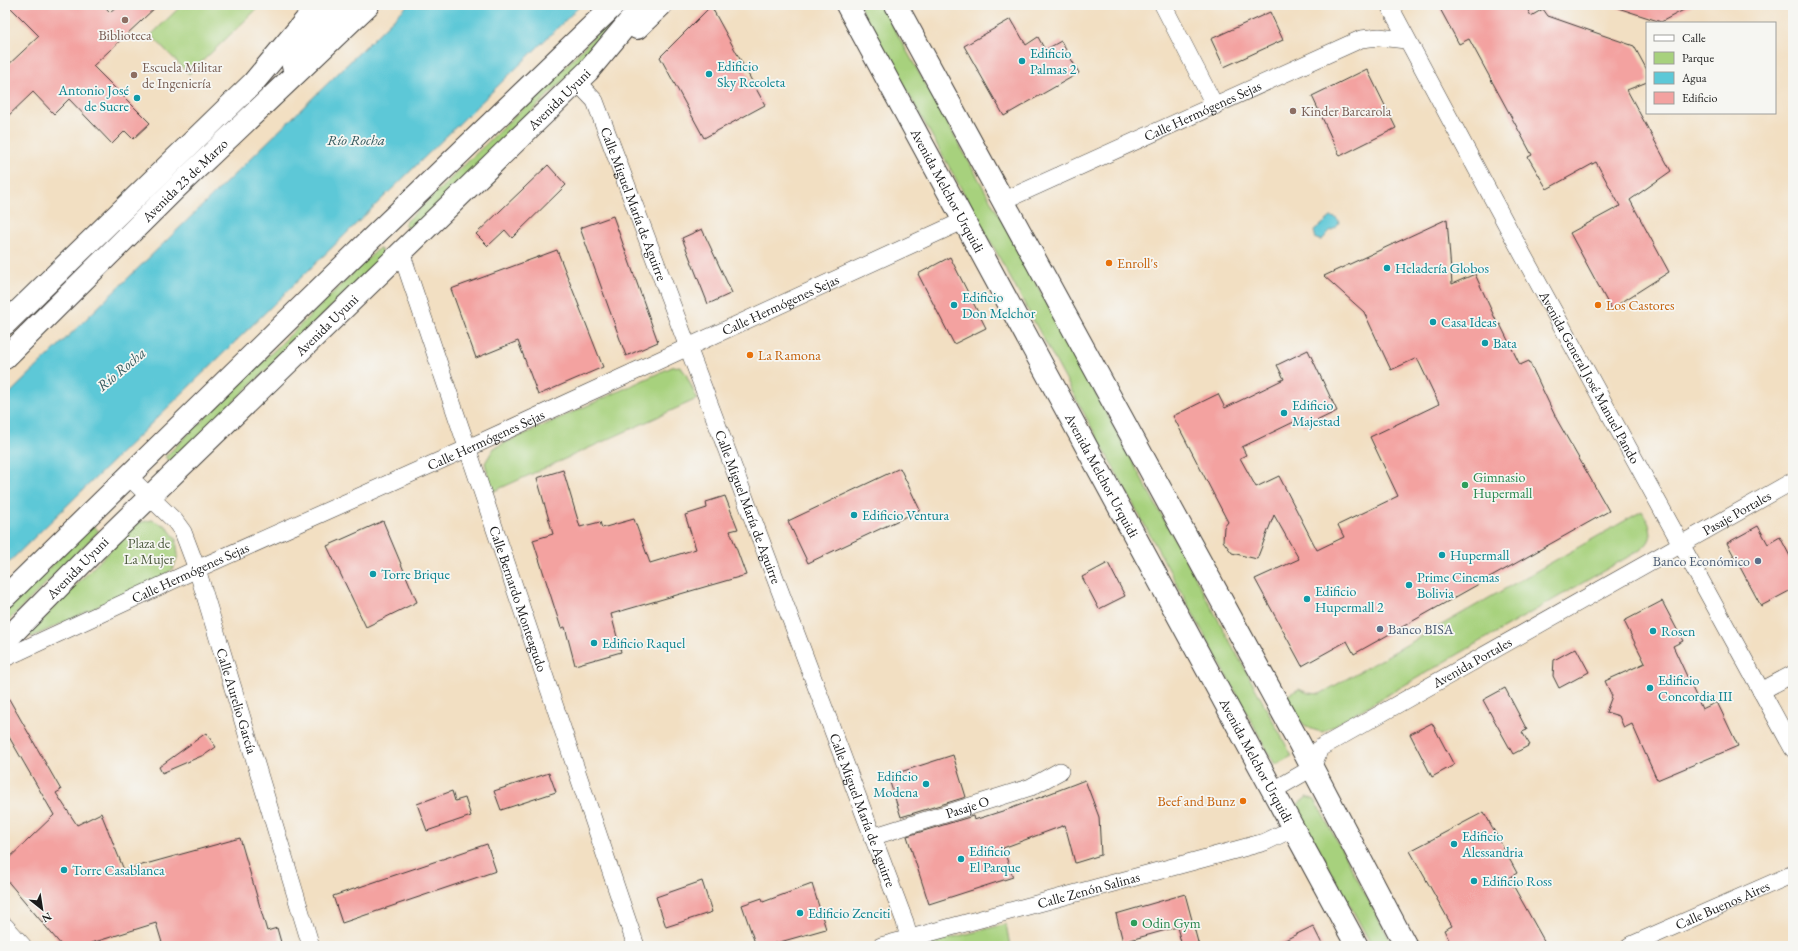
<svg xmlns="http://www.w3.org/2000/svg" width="1798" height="951" viewBox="0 0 1798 951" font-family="'EB Garamond',serif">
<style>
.green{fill:#a7d17d;stroke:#62764c}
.water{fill:#5dc8d7;stroke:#3c727a}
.building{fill:#f3a2a0}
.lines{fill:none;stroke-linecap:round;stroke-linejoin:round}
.minor-casing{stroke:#3c3935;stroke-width:18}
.secondary-casing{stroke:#3c3935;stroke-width:24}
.primary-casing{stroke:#3c3935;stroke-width:24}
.minor{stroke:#fff;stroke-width:17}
.secondary{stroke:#fff;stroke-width:22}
.primary{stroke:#fff;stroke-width:22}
.education-dot{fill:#8d6e63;stroke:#f6f6f2;stroke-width:1.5}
.culture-dot{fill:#0f9aa8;stroke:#f6f6f2;stroke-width:1.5}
.food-dot{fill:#e8710a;stroke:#f6f6f2;stroke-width:1.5}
.leisure-dot{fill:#2e9e5b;stroke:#f6f6f2;stroke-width:1.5}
.service-dot{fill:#5c6f8a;stroke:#f6f6f2;stroke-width:1.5}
.labels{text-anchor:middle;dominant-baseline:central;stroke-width:3.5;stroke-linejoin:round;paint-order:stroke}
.education-label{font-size:14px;fill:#785e54;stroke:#f6f6f2;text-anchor:start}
.culture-label{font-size:14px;fill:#0d838f;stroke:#f6f6f2;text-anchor:start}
.street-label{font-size:14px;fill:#1c1c1c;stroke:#f6f6f2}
.food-label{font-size:14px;fill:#c56008;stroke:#f6f6f2;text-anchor:start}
.leisure-label{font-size:14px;fill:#27864d;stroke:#f6f6f2;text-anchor:start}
.park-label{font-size:14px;fill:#4d5b3e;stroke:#f6f6f2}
.service-label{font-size:14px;fill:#4e5e75;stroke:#f6f6f2;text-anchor:end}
.water-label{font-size:15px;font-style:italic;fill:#33585d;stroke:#f6f6f2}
</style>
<rect width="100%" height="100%" fill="#f6f6f2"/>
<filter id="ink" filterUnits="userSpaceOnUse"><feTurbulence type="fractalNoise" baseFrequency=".025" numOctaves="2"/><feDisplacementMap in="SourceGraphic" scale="8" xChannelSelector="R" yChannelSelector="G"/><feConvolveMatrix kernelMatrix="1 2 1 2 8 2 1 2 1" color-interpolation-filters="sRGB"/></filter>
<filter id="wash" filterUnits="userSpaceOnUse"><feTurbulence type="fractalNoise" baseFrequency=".012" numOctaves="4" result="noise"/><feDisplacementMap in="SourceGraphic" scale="16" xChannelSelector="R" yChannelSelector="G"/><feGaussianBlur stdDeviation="0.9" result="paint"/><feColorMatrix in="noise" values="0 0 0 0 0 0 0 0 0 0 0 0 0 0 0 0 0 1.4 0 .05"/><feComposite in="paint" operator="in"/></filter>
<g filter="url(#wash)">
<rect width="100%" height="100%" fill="#f2dfc2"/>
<!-- green -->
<path class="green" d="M182,5h69l5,5 -67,64 -38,-39z
M623,5h8l-14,13 -44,53 -162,159 -7,-6 163,-159z
M859,5h22l124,221 287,530 -17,9 -1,-2 -287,-528z
M379,248l6,6 -214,209 -6,-6z
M680,366l6,8 11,25 -205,93 -7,-29 9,-15 178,-81z
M1642,511c9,15 15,27 -2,39l-317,182c-24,-4 -26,-16 -37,-36l13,-7 9,4 12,1z
M152,520l14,6 10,13 2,16 -5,14 -12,8 -129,60 -4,-3 109,-111z
M92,525l7,6 -94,93v-12z
M1307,797l8,3 78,146h-21l-74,-136v-6z
M1006,924l4,22h-91z"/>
<!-- water -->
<path class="water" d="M408,5h173l-576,561v-168z
M1331,217l5,1 3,4c-2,8 -7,6 -11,11 -3,3 -3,5 -7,7l-5,-1 -2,-8z"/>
<g id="blocks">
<!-- building -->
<path class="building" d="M8,5h95l7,7 8,-7h40l-65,61 57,57 -17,16 -8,-8 -13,13 -43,-45 -15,15 -21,-22 -28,27v-51l34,-32z
M1438,5h87l6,11 12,-7 5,7 86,30 13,24v12l-20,8 44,81 -41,29 39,72 -58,37 -41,-76 50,-27 -24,-44 -49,27 -19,-32 4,-2 -63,-116 -10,5z
M1618,5h75l-32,17 -43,-14z
M711,6l54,99 -61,33 -44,-81z
M1270,12l13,28 -59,27 -13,-28z
M1011,19l15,26 12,-8 7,13 16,-9 18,32 -75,43 -40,-70z
M1367,69l29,59 -56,28 -28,-60z
M548,165l18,20 -54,53 -7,-8 -17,16 -12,-12z
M613,216l45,126 -32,14 -46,-128z
M1447,219l5,65 23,-10 23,51 2,-1 20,41 9,-4 28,59 52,91 -255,143 -7,-13 -45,25 -47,-87 44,-20 -25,-44 -17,44 -25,-6 -9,-12 1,-14 4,-5 -55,-106 45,-22 7,14 59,-29 -7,-14 31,-15 29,61 -33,16 -4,-8 -58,28 4,8 -6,3 16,29 23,-11 38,74 27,-13 -6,-12 60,-29 -28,-59 69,-33 -22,-46 -26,12 -27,-58 -40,-36z
M702,229l30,64 -24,11 -26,-66z
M557,250l46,117 -65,28 -20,-54 -42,17 -25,-69z
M950,257l36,71 -32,16 -36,-70z
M900,468l20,42 -112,53 -20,-42z
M563,470l17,57 20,-5 2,6 32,-9 16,44 46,-14 -11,-34 22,-7 -1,-6 19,-6 13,33 -8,2 16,44 -135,39 10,38 -46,13 -10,-38 -4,1 -28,-88 20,-6 -16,-56z
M383,521l34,81 -51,25 -39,-81z
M1758,526l10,18 12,-7 13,25v27l-32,17 -34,-63z
M1108,563l17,33 -26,13 -17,-32z
M1662,601l21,40 -10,5 29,63 15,-7 21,44 -81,34 -25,-56 -8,4 -5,-12 -13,-4 6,-16 -7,-15 40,-18 -21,-42z
M1576,648l13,24 -30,16 -6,-12 1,-16z
M1505,688l22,42 -5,2 8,13 -17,9 -30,-54z
M5,692l56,98 -5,3 21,32 24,-12 23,57 116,-32 27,93 10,-3 5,18h-119l-7,-23 -74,23h-20l-57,-68v-16l49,-47 -49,-85z
M1432,723l22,42 -22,12 -22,-43z
M206,733l10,14 -10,7 -44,19 -3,-6z
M953,755l13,42 -65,20 -13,-41z
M549,773l7,19 -55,18 -7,-19z
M1085,780l14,37 2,38 -26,8 -10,-38 -62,23 10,29 -84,27 -22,-68 66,-20 1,4 38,-12z
M452,791l3,10 10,-3 6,18 -44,15 -10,-27z
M1484,812l33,61 -8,5 38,68h-95l-8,-16 8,-4 -42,-75z
M487,844l9,27 -154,52 -9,-27z
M702,881l10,31 -46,15 -10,-30z
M812,884l14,45 -60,17h-10l-14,-41 20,-7 1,4z
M1185,894l14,52h-17l-5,-19 -54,15 -7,-28z
M1313,926l10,20h-50z"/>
</g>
</g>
<g filter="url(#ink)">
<use href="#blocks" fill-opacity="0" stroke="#3c3935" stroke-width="1"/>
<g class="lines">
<!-- minor casing -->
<g class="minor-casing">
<g id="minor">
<path d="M1163,5l52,101"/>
<path id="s1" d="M1389,5l123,230 281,514"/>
<path id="s2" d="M577,82l18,19 310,821 4,17"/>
<path id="s3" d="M1003,201l358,-162 18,-2 27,3"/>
<path id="s4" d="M401,252l235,694"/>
<path id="s5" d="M128,476l47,45 8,11 14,37 114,377"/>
<path id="s6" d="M5,658l192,-89 269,-120 499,-229"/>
<path d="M1761,691l32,-17"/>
<path id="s7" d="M1274,790l38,-22 8,-20 473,-267"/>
<path id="s8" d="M872,837l159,-50 29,-16"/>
<path d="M5,926l18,20"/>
<path id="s9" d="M881,946l384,-104 29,-14"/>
<path id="s10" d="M1629,946l164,-72"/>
</g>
</g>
<!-- secondary casing -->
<g class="secondary-casing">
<g id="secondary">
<path id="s11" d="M847,5l510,941"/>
<path d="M896,5l399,730 111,211"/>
</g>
</g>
<!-- primary casing -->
<g class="primary-casing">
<g id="primary">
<path d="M637,28l24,-23"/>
<path d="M293,66l16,-25 36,-36"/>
<path d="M5,324l248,-241 52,-62 17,-16"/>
<path id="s12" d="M5,358l171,-170 192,-183"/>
<path d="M5,597l374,-366 235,-226"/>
<path id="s13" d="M5,641l92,-93 491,-477 55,-66"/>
</g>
</g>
<!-- minor -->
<use href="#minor" class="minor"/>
<!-- secondary -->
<use href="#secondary" class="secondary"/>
<!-- primary -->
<use href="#primary" class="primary"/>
</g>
</g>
<!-- markers -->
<g class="education-dot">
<circle cx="125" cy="20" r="4"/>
<circle cx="134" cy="75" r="4"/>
<circle cx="1293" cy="111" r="4"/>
</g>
<g class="culture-dot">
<circle cx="1022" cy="61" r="4"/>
<circle cx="709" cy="74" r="4"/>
<circle cx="137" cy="98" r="4"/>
<circle cx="1387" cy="268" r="4"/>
<circle cx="954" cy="305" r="4"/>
<circle cx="1433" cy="322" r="4"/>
<circle cx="1485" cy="343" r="4"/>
<circle cx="1284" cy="413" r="4"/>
<circle cx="854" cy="515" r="4"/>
<circle cx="1442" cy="555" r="4"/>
<circle cx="373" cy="574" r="4"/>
<circle cx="1409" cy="585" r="4"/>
<circle cx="1307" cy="599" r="4"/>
<circle cx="1653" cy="631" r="4"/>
<circle cx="594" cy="643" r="4"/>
<circle cx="1650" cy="688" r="4"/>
<circle cx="926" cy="784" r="4"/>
<circle cx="1454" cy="844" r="4"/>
<circle cx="961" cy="859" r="4"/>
<circle cx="64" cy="870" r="4"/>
<circle cx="1474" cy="881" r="4"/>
<circle cx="800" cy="913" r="4"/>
</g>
<g class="food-dot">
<circle cx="1109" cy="263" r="4"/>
<circle cx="1598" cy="305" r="4"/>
<circle cx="750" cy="355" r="4"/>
<circle cx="1243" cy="801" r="4"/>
</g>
<g class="leisure-dot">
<circle cx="1465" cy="485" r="4"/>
<circle cx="1134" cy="923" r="4"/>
</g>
<g class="service-dot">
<circle cx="1758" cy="561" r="4"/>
<circle cx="1380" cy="629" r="4"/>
</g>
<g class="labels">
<!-- education labels -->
<g class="education-label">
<text x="125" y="35" text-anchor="middle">Biblioteca</text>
<text x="142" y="67">Escuela Militar<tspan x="142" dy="16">de Ingeniería</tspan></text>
<text x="1301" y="111">Kinder Barcarola</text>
</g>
<!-- culture labels -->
<g class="culture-label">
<text x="1030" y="53">Edificio<tspan x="1030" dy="16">Palmas 2</tspan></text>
<text x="717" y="66">Edificio<tspan x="717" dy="16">Sky Recoleta</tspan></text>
<text x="129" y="90" text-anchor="end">Antonio José<tspan x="129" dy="16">de Sucre</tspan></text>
<text x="1395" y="268">Heladería Globos</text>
<text x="962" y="297">Edificio<tspan x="962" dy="16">Don Melchor</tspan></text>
<text x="1441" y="322">Casa Ideas</text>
<text x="1493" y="343">Bata</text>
<text x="1292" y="405">Edificio<tspan x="1292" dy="16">Majestad</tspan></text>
<text x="862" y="515">Edificio Ventura</text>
<text x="1450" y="555">Hupermall</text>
<text x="381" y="574">Torre Brique</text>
<text x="1417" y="577">Prime Cinemas<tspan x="1417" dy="16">Bolivia</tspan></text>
<text x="1315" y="591">Edificio<tspan x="1315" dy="16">Hupermall 2</tspan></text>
<text x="1661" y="631">Rosen</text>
<text x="602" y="643">Edificio Raquel</text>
<text x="1658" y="680">Edificio<tspan x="1658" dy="16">Concordia III</tspan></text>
<text x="918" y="776" text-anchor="end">Edificio<tspan x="918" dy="16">Modena</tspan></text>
<text x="1462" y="836">Edificio<tspan x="1462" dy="16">Alessandria</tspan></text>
<text x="969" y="851">Edificio<tspan x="969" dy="16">El Parque</tspan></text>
<text x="72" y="870">Torre Casablanca</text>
<text x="1482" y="881">Edificio Ross</text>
<text x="808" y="913">Edificio Zenciti</text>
</g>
<!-- street labels -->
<g class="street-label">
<text stroke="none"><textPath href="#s13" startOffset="775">Avenida Uyuni</textPath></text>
<text stroke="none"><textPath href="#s3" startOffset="219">Calle Hermógenes Sejas</textPath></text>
<text stroke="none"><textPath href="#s12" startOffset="253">Avenida 23 de Marzo</textPath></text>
<text stroke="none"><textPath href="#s11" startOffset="211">Avenida Melchor Urquidi</textPath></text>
<text stroke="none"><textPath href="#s2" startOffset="136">Calle Miguel María de Aguirre</textPath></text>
<text stroke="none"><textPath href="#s6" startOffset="852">Calle Hermógenes Sejas</textPath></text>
<text stroke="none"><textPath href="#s13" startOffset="451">Avenida Uyuni</textPath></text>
<text stroke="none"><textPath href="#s1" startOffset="423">Avenida General José Manuel Pando</textPath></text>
<text stroke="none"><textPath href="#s6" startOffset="528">Calle Hermógenes Sejas</textPath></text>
<text stroke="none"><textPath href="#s11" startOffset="535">Avenida Melchor Urquidi</textPath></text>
<text stroke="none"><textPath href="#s2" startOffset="460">Calle Miguel María de Aguirre</textPath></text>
<text stroke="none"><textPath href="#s7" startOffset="544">Pasaje Portales</textPath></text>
<text stroke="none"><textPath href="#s13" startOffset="103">Avenida Uyuni</textPath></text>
<text stroke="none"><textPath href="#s6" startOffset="204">Calle Hermógenes Sejas</textPath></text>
<text stroke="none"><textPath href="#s4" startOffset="366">Calle Bernardo Monteagudo</textPath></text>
<text stroke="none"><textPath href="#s7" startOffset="240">Avenida Portales</textPath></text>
<text stroke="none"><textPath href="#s5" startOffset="256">Calle Aurelio García</textPath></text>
<text stroke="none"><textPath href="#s11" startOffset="859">Avenida Melchor Urquidi</textPath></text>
<text stroke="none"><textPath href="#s8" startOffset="100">Pasaje O</textPath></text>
<text stroke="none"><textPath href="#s2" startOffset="784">Calle Miguel María de Aguirre</textPath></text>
<text stroke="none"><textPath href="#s9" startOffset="215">Calle Zenón Salinas</textPath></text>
<text stroke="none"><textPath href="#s10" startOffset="102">Calle Buenos Aires</textPath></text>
</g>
<!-- food labels -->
<g class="food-label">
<text x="1117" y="263">Enroll's</text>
<text x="1606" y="305">Los Castores</text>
<text x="758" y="355">La Ramona</text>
<text x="1235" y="801" text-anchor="end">Beef and Bunz</text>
</g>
<!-- leisure labels -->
<g class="leisure-label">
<text x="1473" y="477">Gimnasio<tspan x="1473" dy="16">Hupermall</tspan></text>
<text x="1142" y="923">Odin Gym</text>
</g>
<!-- park labels -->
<g class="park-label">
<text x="149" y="543">Plaza de<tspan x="149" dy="16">La Mujer</tspan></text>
</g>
<!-- service labels -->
<g class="service-label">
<text x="1750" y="561">Banco Económico</text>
<text x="1388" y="629" text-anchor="start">Banco BISA</text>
</g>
<!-- water labels -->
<g class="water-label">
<text x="356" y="139">Río Rocha</text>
<text transform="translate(121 369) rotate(-40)">Río Rocha</text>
</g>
</g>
<!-- margin -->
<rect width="1798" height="951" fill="none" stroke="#f6f6f2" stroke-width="20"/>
<!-- legend -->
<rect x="1646" y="22" width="130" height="92" fill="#f6f6f2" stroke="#9f9f9c"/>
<rect x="1654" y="35" width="20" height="6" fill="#ffffff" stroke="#9f9f9c"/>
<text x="1682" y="42" font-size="12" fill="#1c1c1c">Calle</text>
<rect x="1654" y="52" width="20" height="12" fill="#a7d17d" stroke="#9f9f9c"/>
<text x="1682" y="62" font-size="12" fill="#1c1c1c">Parque</text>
<rect x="1654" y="72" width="20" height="12" fill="#5dc8d7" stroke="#9f9f9c"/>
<text x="1682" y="82" font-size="12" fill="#1c1c1c">Agua</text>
<rect x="1654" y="92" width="20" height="12" fill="#f3a2a0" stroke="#9f9f9c"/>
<text x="1682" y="102" font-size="12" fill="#1c1c1c">Edificio</text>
<!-- north arrow -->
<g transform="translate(42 909) rotate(150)" stroke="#f6f6f2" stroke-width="3" paint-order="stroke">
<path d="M0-3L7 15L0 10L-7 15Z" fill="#1c1c1c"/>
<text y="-6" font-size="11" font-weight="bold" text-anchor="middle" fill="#1c1c1c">N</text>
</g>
</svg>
